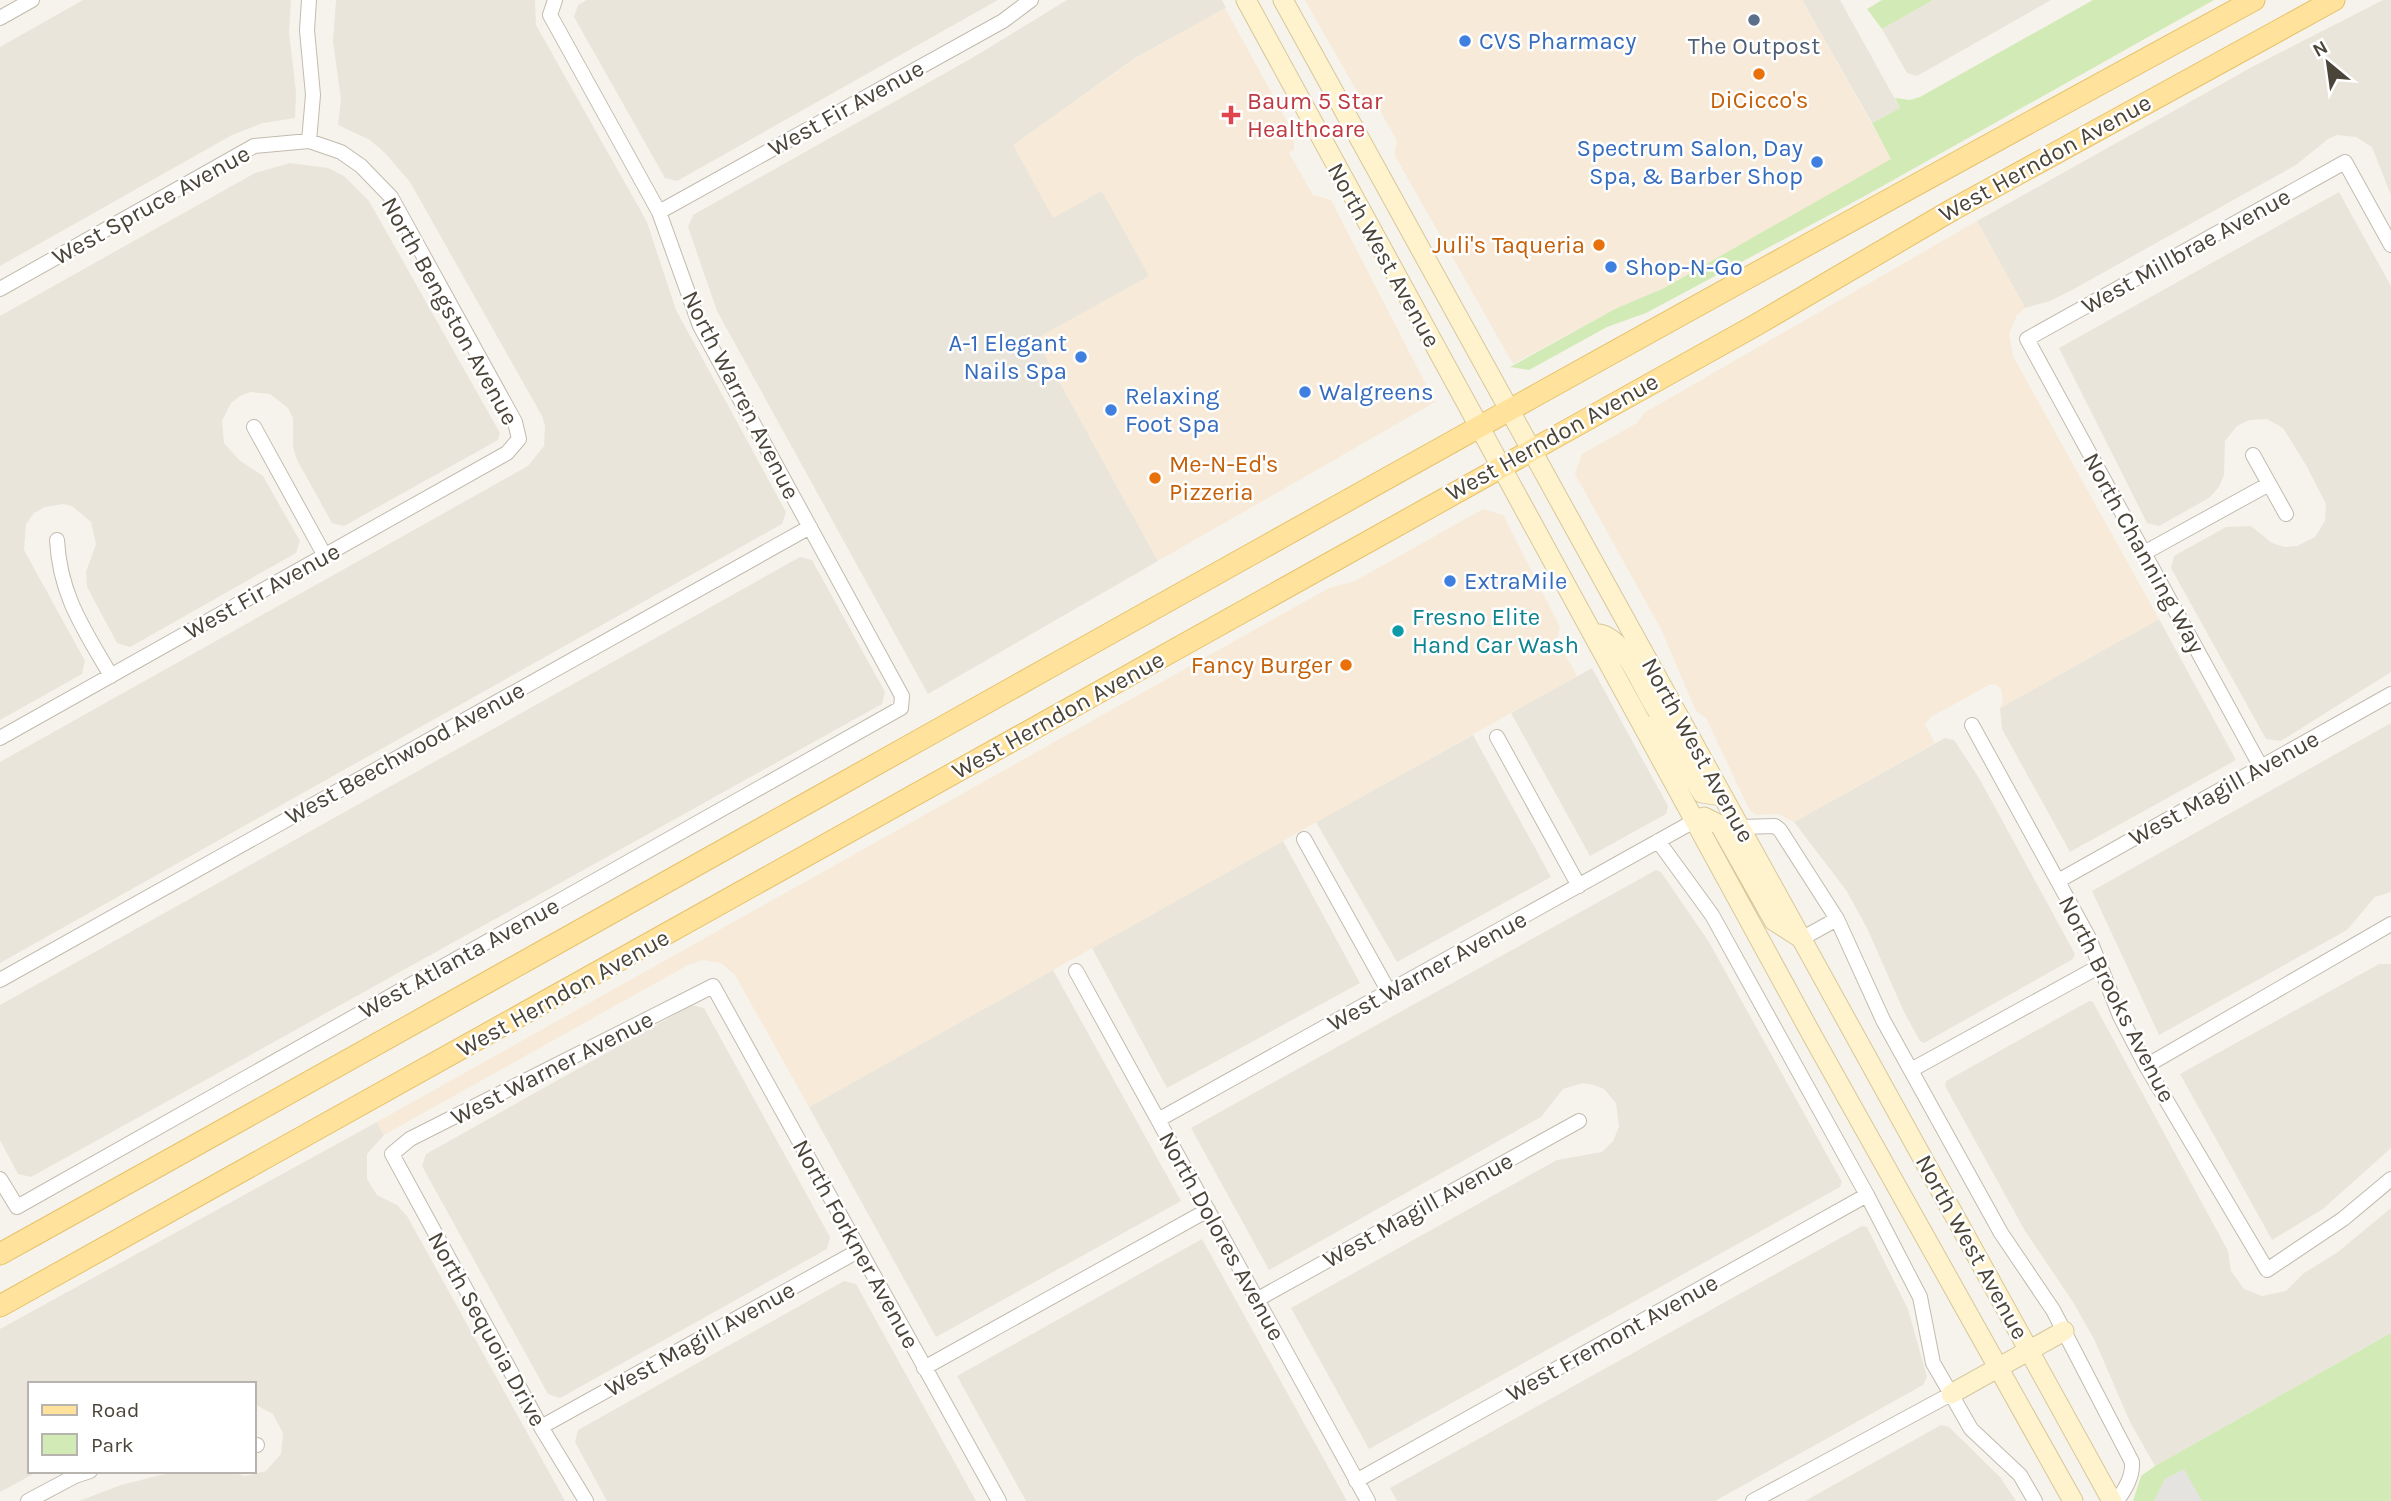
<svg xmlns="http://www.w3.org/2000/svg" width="2391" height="1501" viewBox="0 0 2391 1501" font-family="Karla,sans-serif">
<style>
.residential{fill:#eae5da}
.commercial{fill:#f7ead8}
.green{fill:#d2eab5}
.parking{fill:#e5e3e0}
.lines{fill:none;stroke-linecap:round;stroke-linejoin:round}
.street-casing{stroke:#c2bbae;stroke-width:16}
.secondary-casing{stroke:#d6c79b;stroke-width:21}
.primary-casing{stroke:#e6c16a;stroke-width:23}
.street{stroke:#fff;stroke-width:14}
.secondary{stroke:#fff3cd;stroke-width:19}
.primary{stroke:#ffe39c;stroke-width:21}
.service-dot{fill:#5c6f8a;stroke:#fff;stroke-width:2.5}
.shop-dot{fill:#3f7fe0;stroke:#fff;stroke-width:2.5}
.food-dot{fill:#e8710a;stroke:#fff;stroke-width:2.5}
.health-dot{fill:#e0444e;stroke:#fff;stroke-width:2.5}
.culture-dot{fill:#0f9aa8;stroke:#fff;stroke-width:2.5}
.labels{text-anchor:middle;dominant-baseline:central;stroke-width:5;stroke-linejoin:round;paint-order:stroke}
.shop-label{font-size:24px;fill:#366cbe;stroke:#fff;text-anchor:start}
.service-label{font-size:24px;fill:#4e5e75;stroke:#fff}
.food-label{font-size:24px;fill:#c56008;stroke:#fff;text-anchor:end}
.health-label{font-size:24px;fill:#be3a42;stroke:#fff;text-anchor:start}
.street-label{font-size:24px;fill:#4b4439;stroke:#fff}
.culture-label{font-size:24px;fill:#0d838f;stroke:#fff;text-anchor:start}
</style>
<rect width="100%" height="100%" fill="#f6f3ec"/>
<!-- residential -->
<path class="residential" d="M83,0h208l-2,32 7,60 -1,26 -32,5 -31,12 -232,131v-219z
M336,0h199l1,25 111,197 29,88 110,202 -4,12 -782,439v-201l528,-296 16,-20 1,-20 -3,-10 -132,-234 -26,-30 -14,-12 -32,-15 3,-26 -8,-57z
M587,0h411l-321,181 -12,-3 -91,-161 4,-12z
M1067,0h155l4,8 -91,50 -116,83 83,50 48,85 -114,63 122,222 -230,133 -211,-383 -29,-84 5,-12 279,-157z
M1802,0h38l60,108 -28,15z
M1933,0h118l-134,76 -10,-3 -25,-44z
M2383,0h8v195l-19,-48 -16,-10 -19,-2 -9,4 -32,26 -224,125 -22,11 -25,7 -48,-87 275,-154z
M290,163l38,5 16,8 25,25 131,232 -2,7 -154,86 -12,-3 -35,-63 -4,-13v-29l-5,-10 -18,-14 -20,-2 -10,4 -9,7 -9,18 2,22 15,17 24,16 37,65 -4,12 -166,94 -13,-4 -30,-56 -1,-15 10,-28 -5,-22 -19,-16 -9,-2 -18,3 -11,6 -8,11 -2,26 61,111 -3,13 -82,46v-404l255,-143z
M2339,192l52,94v386l-110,69 -15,-2 -95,-171 3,-12 52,-29 25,-1 21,17 13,4 12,-1 18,-9 10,-16 1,-17 -20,-39 -23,-37 -16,-9 -18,1 -12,6 -12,15 -1,34 -5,12 -10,11 -50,28 -12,-3 -88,-175z
M800,557l12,3 73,132 -3,12 -851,473 -13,-3 -18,-34v-135z
M2159,619l77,141 -166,92 -68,-123 -2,-21z
M1592,668l76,138 -2,8 -76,42 -79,-143z
M2391,723v169l-16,5 -28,33 -188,105 -67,-144z
M1473,735l78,142 -154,85 -81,-140z
M1945,738l9,2 25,38 96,176 -2,5 -149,84 -4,-2 -16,-29 -37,-84 -21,-38 -52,-68z
M1283,841l77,142 -193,105 -75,-140z
M1656,870l5,2 48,70 133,240 -2,5 -471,262 -78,-141 266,-148 45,-8 11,-11 6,-14 -3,-24 -12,-14 -10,-4 -11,-2 -20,6 -22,28 -272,153 -78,-142z
M2379,964h12v184l-68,61 -51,31 -92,-166z
M1053,970l128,231 -245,136 -127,-230z
M2089,1001l4,1 135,249 3,20 13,18 18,7 24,-5 18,-18 34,-21 53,-44v125l-236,133 -25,-44 -35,-81 -22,-39 -48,-71 -80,-145 1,-5z
M692,1005l12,3 126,229 -3,12 -267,149 -12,-4 -126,-228 4,-12z
M377,1122l7,13 -17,19v25l10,16 20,10 10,11 158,285h-486l42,-16 56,-14h51l17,5 21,-5 15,-17 2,-21 -10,-19 -19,-10v-20h-224v87h9l-39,21v-163z
M1862,1226l5,1 41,82 19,68 -4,8 -208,116h-318l-7,-13z
M1202,1239l145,262h-321l-69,-125z
M844,1281l12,3 120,217h-369l-32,-59 3,-12z
M1941,1425l8,2 51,50 16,24h-211z"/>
<!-- commercial -->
<path class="commercial" d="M1305,0h497l90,160 -229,128 -48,21 -102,55 -119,-210 3,-13 -20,-36 -14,-3z
M1225,8l69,126v16l-5,3 24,42 18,5 104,202 -277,159 -122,-222 113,-63 -47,-85 -49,27 -40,-73 123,-87z
M1977,221l48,87 -8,7 -8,19 4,22 146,263 -159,89 3,-7 -2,-12 -5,-5 -7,1 -58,32 -6,7 10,19 -141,79 -16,-8 -22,1 -7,-6 -43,-91 -10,-7 -35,-82 -86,-155 7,-20 55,-31 7,-10z
M1483,509l20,6 57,112 -3,12 20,37 -768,431 -74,-132 -14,-12 -18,-3 -15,5 -304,170 -7,-13 952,-534 26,-7z"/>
<!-- green -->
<path class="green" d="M1882,0h51l-51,29 -15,-20z
M2093,0h121l-351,197 -217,116 -39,14 -78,43 -19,-3 105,-58 49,-21 227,-129 -19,-36 28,-15 -5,-10 15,2 10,-3z
M2391,1333v168h-258l8,-25 14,-10z"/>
<!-- parking -->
<path class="parking" d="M2184,1469l18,32h-48l11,-22z"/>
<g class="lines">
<!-- street casing -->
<g class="street-casing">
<path id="street" d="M0,18l32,-18
M309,141l4,-46 -6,-65 2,-30
M659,212l344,-191 28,-21
M0,289l254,-143 55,-5 32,11 20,14 30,31 124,225 4,17 -12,14 -507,285
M254,427l71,129
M2253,455l33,59
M57,540c3,56 27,89 54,136
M2144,553l125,-69
M1972,725l117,213 31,78 26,50 121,204 76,-51 48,-40
M1497,737l82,149
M2261,767l-234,-428 318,-177 46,83
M1741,827l34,-1 5,4 57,89 46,101 118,213 52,77 79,152c1,15 -7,27 -15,39
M1304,839l85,153
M1658,841l54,74 155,280 53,102 13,66 18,31 20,35 49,46 15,26
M2058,881l333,-187
M1801,939l36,-20
M1076,971l292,530
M0,980l810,-453
M2146,1066l245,-142
M1911,1070l189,-104
M1158,1120l538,-300
M0,1179l17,28 884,-499 1,-12 -202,-370 -41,-114 -109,-197 5,-15
M1258,1299l321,-178
M924,1368l284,-158
M541,1427l317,-176
M254,1445h3
M1356,1481l511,-286
M28,1501l47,-25 15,-5
M586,1501l-45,-74 -149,-273 18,-15 303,-153 286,515
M1753,1501l198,-107"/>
</g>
<!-- secondary casing -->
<g class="secondary-casing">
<path id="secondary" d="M1246,0l567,1037 260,464
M1283,0l829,1501
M1593,634c32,-4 51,62 68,82 6,6 15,11 22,17
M1650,726l24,21 28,46 19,3
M1696,820l8,-3 16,8 54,96 25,16
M1951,1394l113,-63"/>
</g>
<!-- primary casing -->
<g class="primary-casing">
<path id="primary" d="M0,1254c752,-417 1499,-844 2254,-1254
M0,1306l1756,-981 196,-115 382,-210"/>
</g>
<!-- street -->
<use href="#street" class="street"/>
<!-- secondary -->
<use href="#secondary" class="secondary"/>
<!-- primary -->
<use href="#primary" class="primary"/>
</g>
<!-- markers -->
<circle class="service-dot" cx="1754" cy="20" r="7"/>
<g class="shop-dot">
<circle cx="1465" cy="41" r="7"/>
<circle cx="1817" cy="162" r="7"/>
<circle cx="1611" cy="267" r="7"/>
<circle cx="1081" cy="357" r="7"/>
<circle cx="1305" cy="392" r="7"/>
<circle cx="1111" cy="410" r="7"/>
<circle cx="1450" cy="581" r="7"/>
</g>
<g class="food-dot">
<circle cx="1759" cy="74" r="7"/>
<circle cx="1599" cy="245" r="7"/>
<circle cx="1155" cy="478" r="7"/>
<circle cx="1346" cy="665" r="7"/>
</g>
<path class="health-dot" d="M1227.5 104.5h7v7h7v7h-7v7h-7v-7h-7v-7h7z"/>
<circle class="culture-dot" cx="1398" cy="631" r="7"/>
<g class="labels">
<!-- shop labels -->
<g class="shop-label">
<text x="1479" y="41">CVS Pharmacy</text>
<text x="1803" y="148" text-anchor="end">Spectrum Salon, Day<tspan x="1803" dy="28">Spa, &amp; Barber Shop</tspan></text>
<text x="1625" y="267">Shop-N-Go</text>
<text x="1067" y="343" text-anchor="end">A-1 Elegant<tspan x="1067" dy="28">Nails Spa</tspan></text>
<text x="1319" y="392">Walgreens</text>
<text x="1125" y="396">Relaxing<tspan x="1125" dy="28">Foot Spa</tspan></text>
<text x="1464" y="581">ExtraMile</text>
</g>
<!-- service labels -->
<g class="service-label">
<text x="1754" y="46">The Outpost</text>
</g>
<!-- food labels -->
<g class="food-label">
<text x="1759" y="100" text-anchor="middle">DiCicco's</text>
<text x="1585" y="245">Juli's Taqueria</text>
<text x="1169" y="464" text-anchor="start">Me-N-Ed's<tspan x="1169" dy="28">Pizzeria</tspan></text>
<text x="1332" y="665">Fancy Burger</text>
</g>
<!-- health labels -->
<g class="health-label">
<text x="1247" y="101">Baum 5 Star<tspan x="1247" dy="28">Healthcare</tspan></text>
</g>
<!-- street labels -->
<g class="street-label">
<text transform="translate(846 108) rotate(-29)">West Fir Avenue</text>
<text transform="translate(2045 158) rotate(-29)">West Herndon Avenue</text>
<text transform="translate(151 205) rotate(-29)">West Spruce Avenue</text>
<text transform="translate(2186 251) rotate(-29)">West Millbrae Avenue</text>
<text transform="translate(1384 255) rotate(61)">North West Avenue</text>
<text transform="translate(450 311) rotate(61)">North Bengston Avenue</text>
<text transform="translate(741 395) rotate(63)">North Warren Avenue</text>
<text transform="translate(1552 437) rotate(-29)">West Herndon Avenue</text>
<text transform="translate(2144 553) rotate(61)">North Channing Way</text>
<text transform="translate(262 591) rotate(-29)">West Fir Avenue</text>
<text transform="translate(1058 715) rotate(-29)">West Herndon Avenue</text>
<text transform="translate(1698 750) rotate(61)">North West Avenue</text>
<text transform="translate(405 753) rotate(-29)">West Beechwood Avenue</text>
<text transform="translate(2224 788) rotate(-29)">West Magill Avenue</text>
<text transform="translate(459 958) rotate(-29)">West Atlanta Avenue</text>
<text transform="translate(1427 971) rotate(-29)">West Warner Avenue</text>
<text transform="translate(563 993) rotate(-29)">West Herndon Avenue</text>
<text transform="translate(2117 999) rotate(63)">North Brooks Avenue</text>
<text transform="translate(552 1068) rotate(-27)">West Warner Avenue</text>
<text transform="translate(1418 1210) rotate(-29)">West Magill Avenue</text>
<text transform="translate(1222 1236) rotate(61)">North Dolores Avenue</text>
<text transform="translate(856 1244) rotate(61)">North Forkner Avenue</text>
<text transform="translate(1972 1247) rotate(61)">North West Avenue</text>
<text transform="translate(487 1329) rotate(61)">North Sequoia Drive</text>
<text transform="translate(1612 1338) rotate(-29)">West Fremont Avenue</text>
<text transform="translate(700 1339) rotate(-29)">West Magill Avenue</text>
</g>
<!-- culture labels -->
<g class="culture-label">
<text x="1412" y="617">Fresno Elite<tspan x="1412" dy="28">Hand Car Wash</tspan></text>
</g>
</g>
<!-- legend -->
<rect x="28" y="1382" width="228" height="91" fill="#ffffff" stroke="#b7b4b0" stroke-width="2"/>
<rect x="42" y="1405" width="35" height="10" fill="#ffe39c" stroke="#b7b4b0" stroke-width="2"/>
<text x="91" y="1417" font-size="21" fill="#4b4439">Road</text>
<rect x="42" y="1434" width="35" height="21" fill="#d2eab5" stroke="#b7b4b0" stroke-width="2"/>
<text x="91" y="1452" font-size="21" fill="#4b4439">Park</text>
<!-- north arrow -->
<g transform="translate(2328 63) rotate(331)" stroke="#ffffff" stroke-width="5" paint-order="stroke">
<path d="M0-5L12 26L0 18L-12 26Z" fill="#4b4439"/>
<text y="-10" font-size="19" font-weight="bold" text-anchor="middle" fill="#4b4439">N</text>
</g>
</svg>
